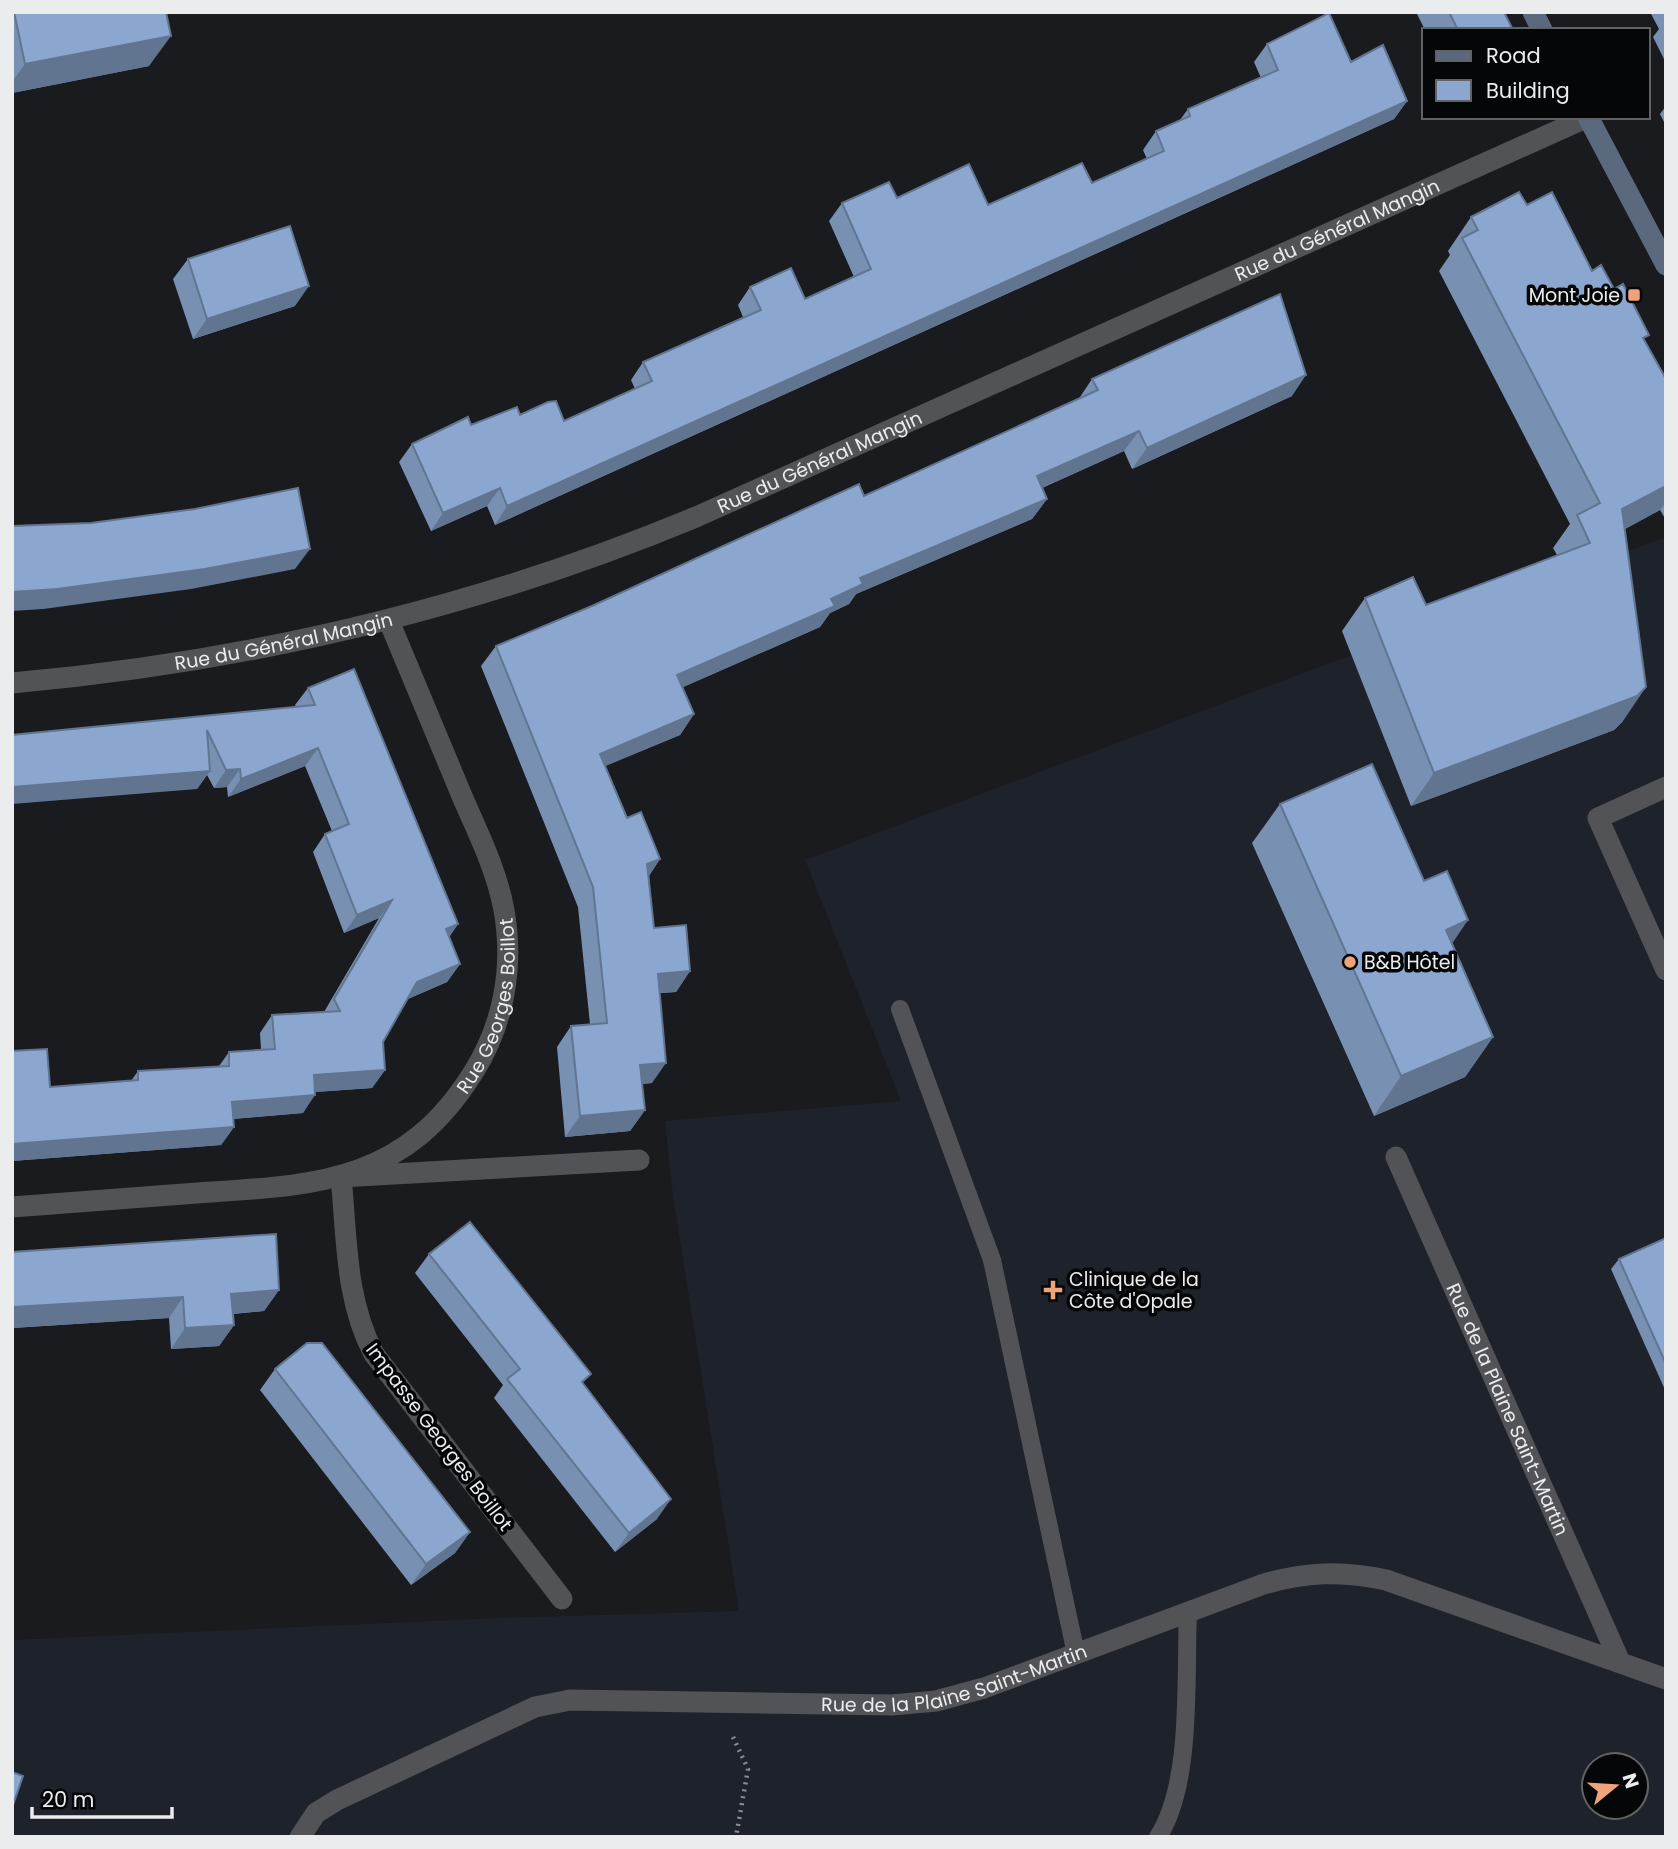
<svg xmlns="http://www.w3.org/2000/svg" width="1678" height="1849" viewBox="0 0 1678 1849" font-family="Poppins,sans-serif">
<style>
.built{fill:#1e232b;fill-rule:evenodd}
.lines{fill:none;stroke-linecap:round;stroke-linejoin:round}
.path{stroke:#8b8d90;stroke-width:4.5;stroke-dasharray:2 5;stroke-linecap:butt}
.service{stroke:#515357;stroke-width:18}
.minor{stroke:#515357;stroke-width:21}
.secondary{stroke:#5b697e;stroke-width:21}
.wall{fill:#7890b2}
.shaded-wall{fill:#617591}
.building{fill:#8ba7cf;stroke:#617591;stroke-width:2}
.poi-dot{fill:#f0a27a;stroke:#050607;stroke-width:2.5}
.labels{text-anchor:middle;dominant-baseline:central;stroke-width:7;stroke-linejoin:round;paint-order:stroke}
.street-label{font-size:19px;fill:#eaecee;stroke:#050607}
.poi-label{font-size:19px;fill:#eaecee;stroke:#050607;text-anchor:start}
</style>
<rect width="100%" height="100%" fill="#191b1e"/>
<!-- built -->
<path class="built" d="M1666,537v1300h-1654v-197l488,-22 239,-7 -66,-415 -8,-75 236,-20 -96,-241zM1594,1765h42v42h-42z"/>
<g class="lines">
<!-- path -->
<path class="path" d="M733,1737l15,32 -12,68"/>
<!-- service -->
<path class="service" d="M900,1009l92,251 84,394
M1158,1837c35,-54 27,-161 30,-226"/>
<!-- minor -->
<g class="minor">
<path id="s1" d="M12,683c236,-21 465,-75 684,-166l892,-400"/>
<path d="M1666,787l-68,31 68,152"/>
<path id="s2" d="M1396,1157l224,505"/>
<path id="s3" d="M12,1207c62,-5 123,-9 185,-14 119,-8 206,-9 276,-120 31,-49 41,-106 31,-163 -7,-39 -26,-77 -42,-114 -24,-58 -49,-117 -73,-175"/>
<path d="M562,1599l-188,-245c-29,-54 -27,-117 -33,-177l298,-17"/>
<path id="s4" d="M300,1837l16,-24 21,-13 198,-93 35,-7 322,5 44,-4 48,-13 277,-103c43,-13 81,-15 125,-5l280,99"/>
</g>
<!-- secondary -->
<path class="secondary" d="M1533,12l9,18
M1588,117l78,148"/>
</g>
<!-- wall -->
<path class="wall" d="M12,12h154l-17,54 -137,27z
M1416,12h88l9,18h-88z
M1650,12h16v51l-13,-26 6,-8z
M1267,44l84,18 56,39 -13,18 -899,406 -8,-19 -56,25 -32,-69 13,-18 59,-19 49,-10 44,6 71,-32 -4,-9 12,-18 100,-45 -5,-12 12,-18 55,12 49,-22 -25,-56 13,-18 55,-5 91,7 104,-22 55,-24 -4,-9 13,-19 24,-11 8,-11 73,-31 -7,-16z
M1666,106v20l-6,-12z
M1527,205l65,66 22,18 31,52 21,38v141l-6,-10 -35,19 -2,192 -9,9 -203,76 -69,-175 23,-33 61,7 131,-50 -4,-7 17,-24 -131,-253 11,-16 -2,-4 23,-34z
M188,259l107,47 -102,33 -20,-60z
M1092,379l200,17 -160,73 -8,-18 -82,37 5,11 -15,20 -176,75 -7,10 -19,9 -10,14 -137,60 11,27 -14,21 -75,31 22,52 33,41 -11,17 5,52 36,43 -14,21 -16,1 -8,90 -10,1 3,26 -15,21 -65,6 -8,-90 14,-21 19,-2 -12,-117 -97,-241 15,-20 368,-150 214,-96z
M308,688l150,236 -9,13 11,27 -13,18 -39,17 -25,43 2,28 -13,18 -57,4 -12,21 -70,6 1,8 -13,18 -209,16v-110l38,36 81,-6 7,-10 81,-5 10,-14 32,-2 -1,-17 12,-18 52,-3 55,-94 -35,15 -31,-81 12,-18 7,-3 -27,-65 -77,31 -1,-10 -13,1 -7,-13 -10,14 -185,-54 284,-28 -1,-2z
M1280,804l172,140 41,93 -28,40 -91,39 -122,-273z
M1666,1238v154l-55,-123 8,-10z
M12,1252l267,38 -15,21 -31,3 1,11 -15,21 -48,3 -2,-31 -157,10z
M429,1254l155,130 73,135 -42,33 -121,-154 9,-13 -88,-112z
M275,1369l195,163 -15,21 -44,32 -151,-195z"/>
<!-- shaded-wall -->
<path class="shaded-wall" d="M171,36l-22,30 -137,27v-11l13,-18z
M1407,101l-13,18 -899,406 12,-19z
M309,286l-14,20 -102,33 14,-20z
M1306,375l-14,21 -160,73 15,-21z
M1139,431l-15,20 -102,46 15,-21z
M1666,486v16l-6,8 -61,33 23,-34z
M500,488l-13,18 -56,25 12,-18z
M1047,499l-15,20 -176,75 -7,10 -19,9 -10,14 -157,69 14,-21 154,-76 29,-21z
M310,549l-15,20 -104,20 -148,20 -31,2v-19z
M1646,687l-23,34 -9,9 -203,76 23,-33z
M694,714l-14,21 -94,39 14,-20z
M318,748l-13,18 -77,31 13,-18z
M240,769l-13,18 -13,1 12,-18z
M210,771l-13,18 -185,15v-17z
M660,859l-14,21 1,-16z
M392,900l-13,18 -35,15 13,-18z
M1468,920l-27,40 5,-30z
M458,924l-12,18v-13z
M460,964l-13,18 -42,18 12,-18z
M690,971l-14,21 -32,2 14,-20z
M1493,1037l-28,40 -91,39 27,-40z
M666,1063l-14,20 -27,2 15,-20z
M385,1070l-13,18 -71,5 13,-18z
M315,1095l-12,18 -84,7 13,-18z
M645,1110l-15,21 -65,6 15,-21z
M234,1127l-13,18 -209,16v-17z
M279,1290l-15,21 -47,4 14,-21z
M183,1297l-14,21 -157,10v-21z
M234,1325l-15,21 -48,3 14,-21z
M671,1499l-14,20 -42,33 14,-19z
M470,1532l-15,21 -44,32 15,-21z"/>
<!-- building -->
<path class="building" d="M14,12h152l5,24 -146,28z
M1449,12h55l9,18h-55z
M1329,13l22,49 32,-17 24,56 -900,405 -7,-18 -57,25 -31,-69 56,-27 3,8 46,-18 3,8 28,-13 8,-1 8,20 88,-40 -9,-19 118,-52 -11,-23 41,-19 14,31 66,-30 -29,-66 47,-21 8,16 72,-34 19,41 94,-42 10,20 72,-32 -8,-20 34,-15 -2,-7 90,-39 -11,-26z
M1519,192l8,13 25,-13 40,79 9,-6 13,24 9,-5 26,51 -6,3 23,41v107l-44,23 24,178 -9,9 -203,77 -69,-175 48,-21 13,28 164,-62 -13,-28 23,-12 -138,-265 16,-8 -7,-13z
M290,226l19,60 -102,33 -19,-60z
M1280,294l26,81 -159,73 -8,-17 -102,45 10,23 -187,79 3,6 -32,15 4,7 -158,69 17,39 -94,40 27,64 14,-6 19,47 -13,5 7,64 32,-3 4,46 -32,3 8,89 -26,2 5,45 -65,6 -9,-90 36,-3 -14,-136 -97,-241 96,-40 267,-122 5,12 234,-106 -6,-11z
M298,488l12,61 -105,20 -148,20 -45,3v-66l79,-3 104,-14z
M354,669l104,255 -12,5 14,35 -43,18 -34,60 2,28 -71,5 1,20 -83,7 2,25 -222,17v-93l35,-2 3,38 88,-7v-9l91,-5v-14l46,-3 -3,-34 68,-4 -6,-12 58,-99 -35,15 -32,-81 24,-10 -31,-76 -77,31 -1,-10 -14,1 -19,-40 3,41 -198,16v-52l303,-30 -7,-17z
M1372,764l52,117 23,-10 21,49 -22,10 47,107 -92,39 -121,-272z
M470,1222l121,152 -9,8 89,117 -42,34 -122,-154 13,-10 -91,-115z
M276,1234l3,56 -48,4 3,31 -49,3 -2,-31 -171,10v-55z
M1666,1238v126l-47,-105z
M307,1343h15l148,189 -44,32 -151,-195z
M12,1772l11,4 -11,32z"/>
<!-- markers -->
<g class="poi-dot">
<rect x="1627" y="288" width="14" height="14" rx="3.5"/>
<circle cx="1350" cy="962" r="7"/>
<path d="M1049.5 1279.5h7v7h7v7h-7v7h-7v-7h-7v-7h7z"/>
</g>
<g class="labels">
<!-- street labels -->
<g class="street-label">
<text stroke="none"><textPath href="#s1" startOffset="1409">Rue du Général Mangin</textPath></text>
<text stroke="none"><textPath href="#s1" startOffset="842">Rue du Général Mangin</textPath></text>
<text stroke="none"><textPath href="#s1" startOffset="275">Rue du Général Mangin</textPath></text>
<text stroke="none"><textPath href="#s3" startOffset="572">Rue Georges Boillot</textPath></text>
<text stroke="none"><textPath href="#s2" startOffset="276">Rue de la Plaine Saint-Martin</textPath></text>
<text transform="translate(439 1437) rotate(53)">Impasse Georges Boillot</text>
<text stroke="none"><textPath href="#s4" startOffset="696">Rue de la Plaine Saint-Martin</textPath></text>
</g>
<!-- poi labels -->
<g class="poi-label">
<text x="1620" y="295" text-anchor="end">Mont Joie</text>
<text x="1364" y="962">B&amp;B Hôtel</text>
<text x="1069" y="1279">Clinique de la<tspan x="1069" dy="22">Côte d'Opale</tspan></text>
</g>
</g>
<!-- border -->
<rect width="1678" height="1849" fill="none" stroke="#eaecee" stroke-width="28"/>
<!-- legend -->
<rect x="1422" y="28" width="228" height="91" fill="#050607" stroke="#616263" stroke-width="2"/>
<rect x="1436" y="51" width="35" height="10" fill="#5b697e" stroke="#616263" stroke-width="2"/>
<text x="1486" y="63" font-size="21" fill="#eaecee">Road</text>
<rect x="1436" y="80" width="35" height="21" fill="#8ba7cf" stroke="#616263" stroke-width="2"/>
<text x="1486" y="98" font-size="21" fill="#eaecee">Building</text>
<!-- north arrow -->
<g transform="translate(1615 1786) rotate(72)"><circle r="33" fill="#050607" stroke="#616263" stroke-width="2"/>
<path d="M0-5L12 26L0 18L-12 26Z" fill="#f0a27a"/>
<text y="-10" font-size="19" font-weight="bold" text-anchor="middle" fill="#eaecee">N</text>
</g>
<!-- scale -->
<path d="M32 1807v10h140v-10" fill="none" stroke="#eaecee" stroke-width="3.5"/>
<text x="42" y="1807" font-size="21" fill="#eaecee" stroke="#050607" stroke-width="5" paint-order="stroke">20 m</text>
</svg>
